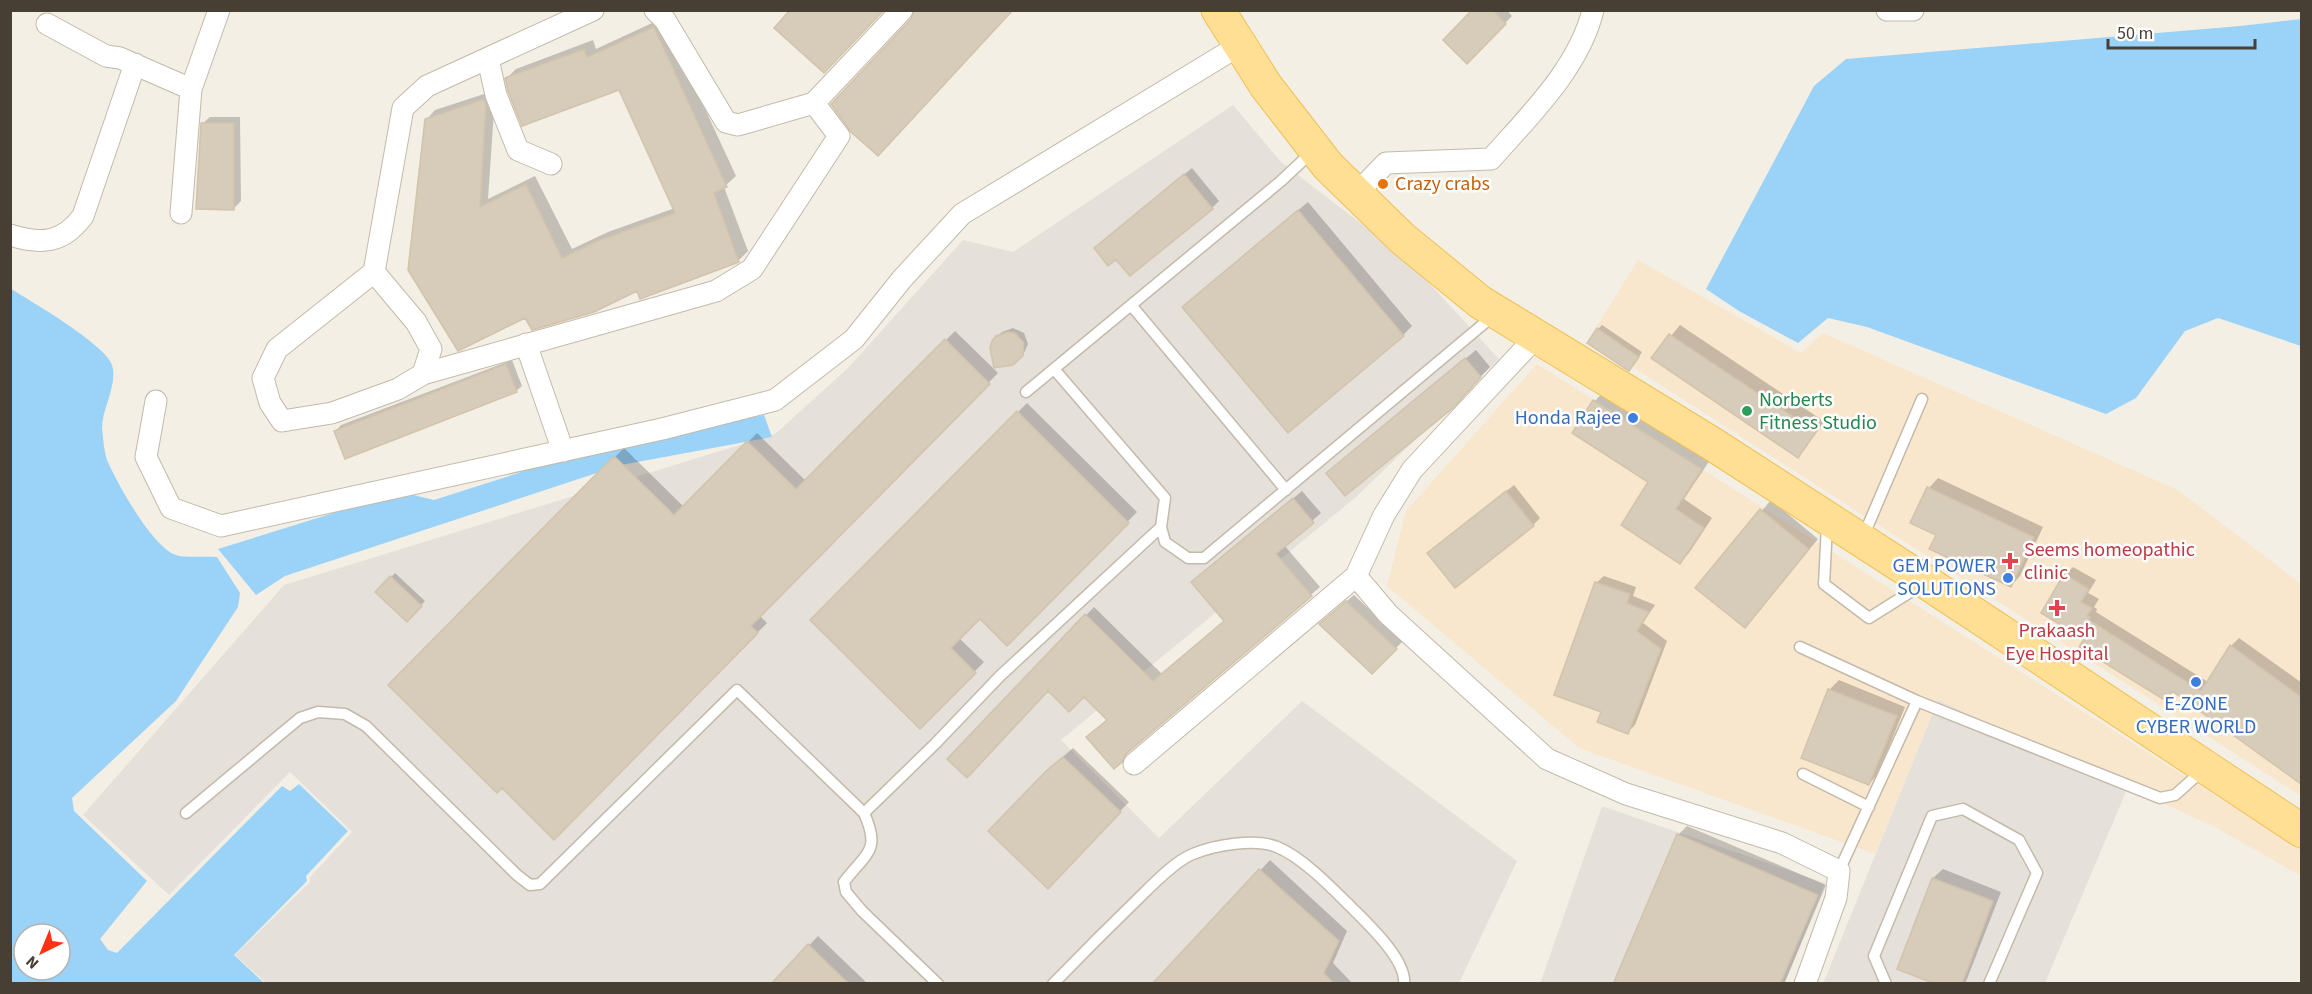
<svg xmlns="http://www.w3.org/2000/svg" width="2312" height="994" viewBox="0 0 2312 994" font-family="'Source Sans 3',sans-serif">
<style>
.commercial{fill:#f8e6cd}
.industrial{fill:#e6e0da}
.water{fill:#9bd2f7;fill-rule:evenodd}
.shadow{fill:#0003}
.building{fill:#d7cbb9;stroke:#d2c3ab;stroke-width:1.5}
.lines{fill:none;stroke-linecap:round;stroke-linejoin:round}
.service-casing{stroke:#c3baa9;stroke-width:13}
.minor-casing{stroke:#c3baa9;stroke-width:23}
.primary-casing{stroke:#efc058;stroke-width:35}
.service{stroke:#fff;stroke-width:10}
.minor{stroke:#fff;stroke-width:21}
.primary{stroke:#ffdf93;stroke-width:33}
.food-dot{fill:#e8710a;stroke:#fff;stroke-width:2}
.leisure-dot{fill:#2e9e5b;stroke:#fff;stroke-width:2}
.shop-dot{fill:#3f7fe0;stroke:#fff;stroke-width:2}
.health-dot{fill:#e0444e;stroke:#fff;stroke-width:2}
.labels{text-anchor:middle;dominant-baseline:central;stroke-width:5;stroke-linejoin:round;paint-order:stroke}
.food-label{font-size:20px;fill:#c56008;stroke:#fff;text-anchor:start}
.leisure-label{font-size:20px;fill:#27864d;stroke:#fff;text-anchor:start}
.shop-label{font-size:20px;fill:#366cbe;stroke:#fff;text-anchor:end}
.health-label{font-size:20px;fill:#be3a42;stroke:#fff;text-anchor:start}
</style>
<rect width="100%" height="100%" fill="#f4efe5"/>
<!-- commercial -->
<path class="commercial" d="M1638,260l163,93 22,-20 355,157 123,94v212l-712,-457z
M1537,364l764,486v26l-86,-49 -277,-127 -63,154 -296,-106 -192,-162 19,-75z"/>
<!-- industrial -->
<path class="industrial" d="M1233,105l48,57 125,96 93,101 -143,138 -295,243 98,98 143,-137 215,160 -58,122h-1193l-31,-28 75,-73v-5l42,-45 -62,-60 -121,123 -86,-80 201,-230 491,-151 74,-67 114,-127 50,12z
M1938,700l190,87 -83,196 -222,1z
M1602,806l223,77 -40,100 -245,1z"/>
<!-- water -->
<path class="water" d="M2301,19v327l-83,-28 -33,13 -49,67 -30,16 -239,-87 -39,-9 -30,25 -59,-32 -33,-22 108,-203 32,-27 394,-33z
M11,289c20,12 95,56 101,76 6,20 -10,43 -10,63 1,9 2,23 5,32 10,23 45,87 69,95 7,3 31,1 41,2l23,36 -2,14 -62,94 -104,97 2,13 73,70 -47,58 8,11 9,3 165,-167 8,5 9,-7 49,47 -42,45 1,5 -73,74 30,28h-253zM24,934h36v36h-36z
M764,415l8,22 -151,28 -336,111 -29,19 -38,-46 183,-57 33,8 200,-64z"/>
<!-- shadow -->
<path class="shadow" d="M1474,10h33l5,6 -45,46z
M663,18l73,158 -12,11 24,64 -9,9 -98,37 -3,-8 -106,39 -106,-208 9,-10 58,-19 2,5 -7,103 47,-23 37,73 36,-17 67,-24 -55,-120 -113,-10 9,-9 77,-29 3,9z
M210,117h30l1,84 -7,7 -32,-84z
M1192,168l27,33 -7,7 -96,49 -20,-9z
M1308,202l104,124 -9,9 -209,-37z
M1602,325l40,27 -8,12 -36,-35z
M1680,325l145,97 -27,34 -145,-98z
M1013,328l11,5 4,11 -5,11 -26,-18 5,-5z
M955,331l43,42 -239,242 8,8 -213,214 -52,-51 -112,-101 234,-237 60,59 73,-74 49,48z
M1476,350l14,17 -28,29 -134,77z
M512,360l10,26 -6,5 -180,40 5,-6z
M1604,391l106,69 -26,39 28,19 -23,35 -9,9 -29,-80 -77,-50 21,-31z
M1027,403l110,109 -130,132 -27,-27 -21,21 25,24 -64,65 -108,-107z
M1938,478l105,49 -23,49 -9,10 -73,-52 -26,-12 17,-34z
M1514,485l26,33 -7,7 -97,21z
M1302,491l19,22 -37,32 36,42 -187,160 -12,14 -24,-32 11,-10 -24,-24 -35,-6 -100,70 145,-152 68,67 63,-54 -23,-46z
M1771,500l47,39 -73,87 -47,-38z
M2073,567l23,13 -8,13 11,6 -5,8 3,2 -1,3 112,70 23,-36 8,-8 63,45v99l-128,-91 -8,8 -80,-60 -21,-64z
M395,573l30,28 -18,19 -30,-28z
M1604,576l32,11 -3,9 22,9 -12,18 24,18 -32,84 -7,7 -26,-21 -6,-128z
M1354,595l49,46 -31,31 -44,-55z
M1839,680l66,27 -27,67 -9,10 -66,-27 27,-68z
M1073,748l56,54 -81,84 9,-124z
M1687,826l139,59 -42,99h-169l63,-149z
M1270,860l77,71 -14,32 20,21h-199z
M1943,869l58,23 -36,92h-26l-40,-16 34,-90z
M818,936l50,48h-95z"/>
<!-- building -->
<path class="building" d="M790,10h94l-60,63 -50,-45z
M914,10h99l-135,146 -27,-24 -20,-28 80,-85z
M1472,10h21l13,14 -39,40 -24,-24z
M654,27l73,160 -13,6 25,69 -99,37 -3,-8 -43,21 -62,18 -7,-12 -67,33 -50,-81 17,-151 59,-20 2,6 -6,102 46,-23 36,74 35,-17 78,-28 -56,-123 -97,36 -14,-35 -3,-13 79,-29 3,8z
M201,123h33v87l-38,-1z
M1184,174l29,35 -83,67 -14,-16 -8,6 -14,-18z
M1298,210l106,126 -116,97 -106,-126z
M1597,328l42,29 -10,14 -42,-28z
M1008,332l7,1 9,10 -1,13 -10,9 -19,3 -4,-20 2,-7 4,-5z
M1669,334l147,98 -18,26 -147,-100z
M945,339l45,45 -239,242 7,7 -204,207 -52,-52 -5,5 -109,-108 226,-229 60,59 73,-74 49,48z
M1465,358l16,19 -28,31 -108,88 -19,-23z
M506,364l11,28 -172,67 -11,-28z
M1593,400l109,69 -26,40 28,19 -24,36 -59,-39 27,-43 -76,-49z
M1017,411l112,112 -122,123 -27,-27 -29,29 25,25 -56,56 -110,-109z
M1927,487l107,50 -23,50 -82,-38 7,-14 -26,-12z
M1506,491l28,35 -79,62 -28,-35z
M1293,498l21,25 -38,31 36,42 -186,158 -4,8 -8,7 -28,-32 21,-17 -23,-23 -15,15 -21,-21 -81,87 -20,-19 138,-145 68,67 71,-60 -33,-39z
M1760,509l49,40 -64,79 -50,-40z
M2064,574l25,15 -8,13 11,6 -5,8 3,1 -1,3 112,71 29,-46 71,52v87l-129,-93 -6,10 -87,-54 5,-8 -43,-26z
M390,576l32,30 -15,16 -32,-30z
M1595,582l35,12 -3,9 22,9 -12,19 24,18 -33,85 -31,-12 4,-10 -47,-17z
M1346,601l51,48 -25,25 -53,-50z
M1828,689l69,27 -28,69 -68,-27z
M1063,757l58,55 -73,77 -60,-58 58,-60z
M1677,834l141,61 -38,89h-167z
M1259,869l80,72 -15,32 10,11h-182z
M1932,878l61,23 -31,83h-27l-38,-15z
M808,944l41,40h-78z"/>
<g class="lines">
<!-- service casing -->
<g class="service-casing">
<path id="service" d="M1131,305l155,185
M1054,369l111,129 -4,29 4,15 23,16h16l289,-242
M1026,392l255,-211 32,-30
M1827,525l-3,59 45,34 54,-34
M1863,537l59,-138
M1800,647l117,54 243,97 15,-3 28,-25
M1803,774l66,33
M186,813l114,-95 18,-6 27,2 21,12 151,149 13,10 10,-1 197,-194 127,123 71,-69 65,-68 161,-149
M864,813c17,38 3,39 -20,69l2,10 16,19 76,73
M1839,871l78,-170
M1053,984c30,-31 60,-61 90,-90 13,-13 34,-34 50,-40 22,-9 62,-16 84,-7 25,10 55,41 74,60 16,16 56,53 53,77
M1886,984l-12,-28 58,-140 31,-7 56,31 18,33 -48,111"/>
</g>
<!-- minor casing -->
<g class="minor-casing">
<path id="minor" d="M655,10l10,10 61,102 12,3 76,-22 88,-93
M1887,10h26
M47,24l59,32 14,2 71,31
M488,59l8,36 22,55 33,14
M1356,194l30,-31 105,-4c38,-43 88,-91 102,-149
M181,213l10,-124 28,-79
M10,235c32,10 53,8 73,-19l52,-152
M374,272l42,50 15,27 -8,25 -25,15 -66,24 -50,8 -12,-18 -7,-25 14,-29 97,-77 29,-164 24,-22 166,-76
M1536,337l-124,133 -28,45 -28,61 32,38 159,145 79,35 156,49 57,28 -3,27 -31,86
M526,344l37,107
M423,374l293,-83 36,-22 87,-133 -25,-33
M156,401l-10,56 25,51 50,18 441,-97 113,-29 79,-61 48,-60 60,-65 278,-169
M1134,764l222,-188"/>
</g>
<!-- primary casing -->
<g class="primary-casing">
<path id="primary" d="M1218,10l48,76 62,80 75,73 77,63 231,141 215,139 376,249"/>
</g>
<!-- service -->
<use href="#service" class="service"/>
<!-- minor -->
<use href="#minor" class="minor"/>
<!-- primary -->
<use href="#primary" class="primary"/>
</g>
<!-- markers -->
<circle class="food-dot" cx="1383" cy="184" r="6"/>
<circle class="leisure-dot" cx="1747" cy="411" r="6"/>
<g class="shop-dot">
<circle cx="1633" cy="418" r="6"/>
<circle cx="2008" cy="578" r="6"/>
<circle cx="2196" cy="682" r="6"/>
</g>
<g class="health-dot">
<path d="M2007 552h6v6h6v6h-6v6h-6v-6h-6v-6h6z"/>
<path d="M2054 599h6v6h6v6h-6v6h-6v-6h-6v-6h6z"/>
</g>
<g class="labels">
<!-- food labels -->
<g class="food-label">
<text x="1395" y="184">Crazy crabs</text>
</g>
<!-- leisure labels -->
<g class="leisure-label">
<text x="1759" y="400">Norberts<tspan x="1759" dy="23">Fitness Studio</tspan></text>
</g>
<!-- shop labels -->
<g class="shop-label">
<text x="1621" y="418">Honda Rajee</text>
<text x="1996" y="566">GEM POWER<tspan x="1996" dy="23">SOLUTIONS</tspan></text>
<text x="2196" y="704" text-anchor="middle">E-ZONE<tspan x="2196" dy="23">CYBER WORLD</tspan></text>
</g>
<!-- health labels -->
<g class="health-label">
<text x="2024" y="550">Seems homeopathic<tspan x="2024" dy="23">clinic</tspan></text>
<text x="2057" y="631" text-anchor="middle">Prakaash<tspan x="2057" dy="23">Eye Hospital</tspan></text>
</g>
</g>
<!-- border -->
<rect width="2312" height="994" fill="none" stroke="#473f34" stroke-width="24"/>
<!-- north arrow -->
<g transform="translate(42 952) rotate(223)"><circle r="28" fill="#ffffff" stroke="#b5b2ae" stroke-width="1.5"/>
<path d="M0-4.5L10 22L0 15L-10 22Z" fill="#ff3211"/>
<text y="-9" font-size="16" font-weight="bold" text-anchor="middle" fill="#473f34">N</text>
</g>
<!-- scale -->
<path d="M2108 39v9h147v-9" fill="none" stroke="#473f34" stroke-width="3"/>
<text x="2117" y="39" font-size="18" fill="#473f34" stroke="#ffffff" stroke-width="4.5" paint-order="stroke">50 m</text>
</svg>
